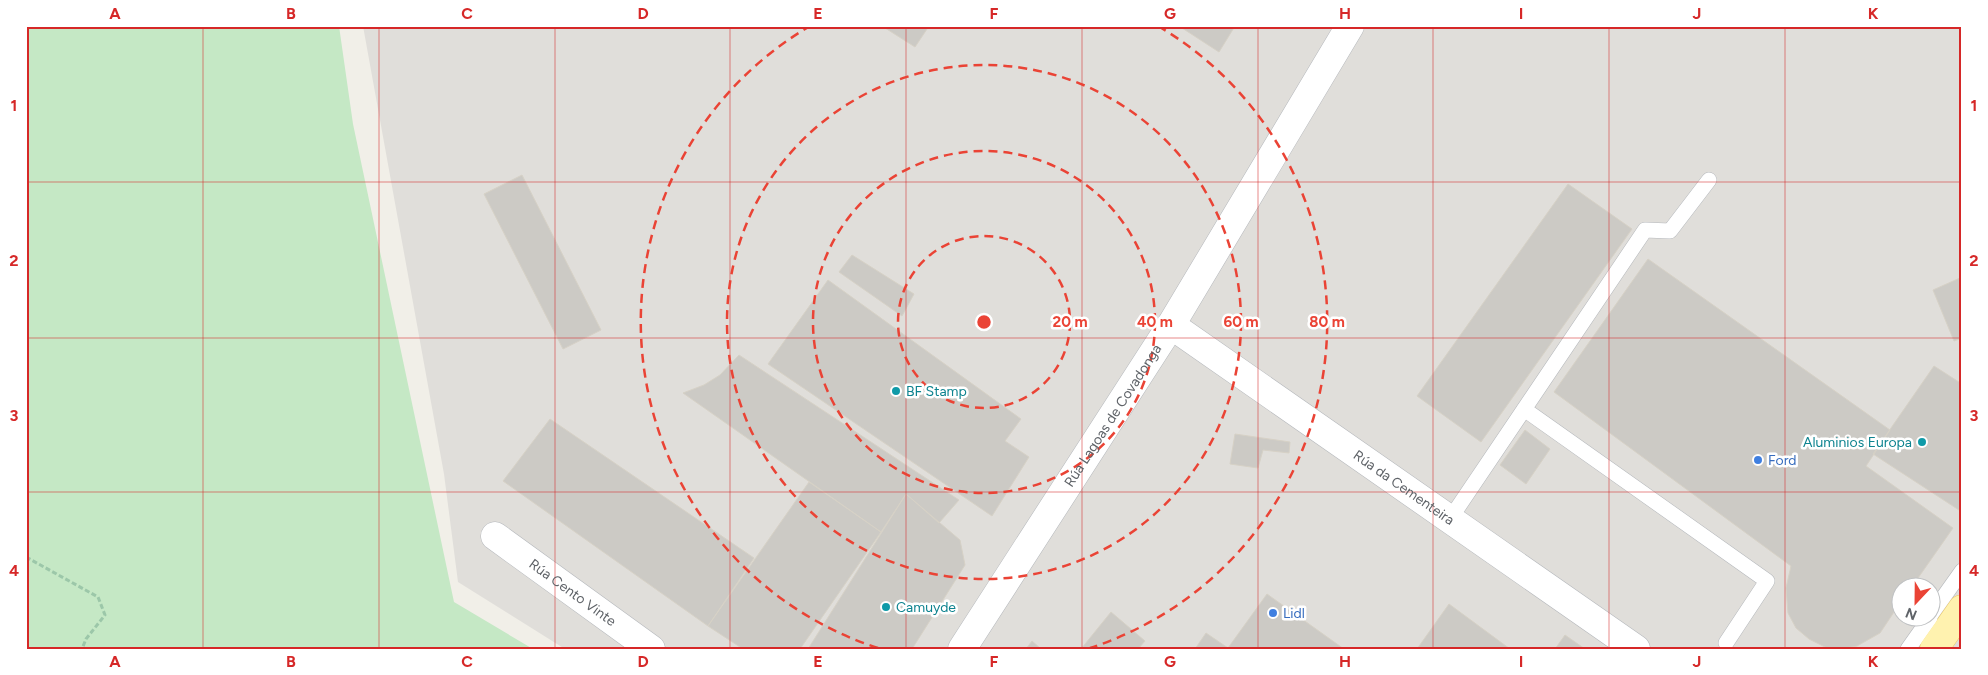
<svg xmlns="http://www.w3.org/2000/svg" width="1988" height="675" viewBox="0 0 1988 675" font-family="Figtree,sans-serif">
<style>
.industrial{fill:#e0deda;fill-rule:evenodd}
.green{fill:#c5e8c5}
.building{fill:#cccac5;stroke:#d6d1c6}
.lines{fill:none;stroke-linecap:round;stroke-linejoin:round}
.lane-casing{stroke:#b5b8bc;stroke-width:16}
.street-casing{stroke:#b5b8bc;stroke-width:29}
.primary-casing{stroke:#f2c960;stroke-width:29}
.path{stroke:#9cc7a9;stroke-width:3;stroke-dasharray:5 2.5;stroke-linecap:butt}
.lane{stroke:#fff;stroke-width:15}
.street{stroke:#fff;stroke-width:28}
.primary{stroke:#fff2af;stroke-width:28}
.grid{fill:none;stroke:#d62828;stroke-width:1;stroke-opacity:0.55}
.ring{fill:none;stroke:#ea4335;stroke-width:2.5;stroke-dasharray:9 6}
.culture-dot{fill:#0f9aa8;stroke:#fff;stroke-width:2}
.shop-dot{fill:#3f7fe0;stroke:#fff;stroke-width:2}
.labels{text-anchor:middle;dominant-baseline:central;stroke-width:5;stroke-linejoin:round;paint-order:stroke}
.culture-label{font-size:14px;fill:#0d838f;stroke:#fff;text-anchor:start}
.street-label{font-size:14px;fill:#5f6368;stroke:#fff}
.shop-label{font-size:14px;fill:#366cbe;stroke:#fff;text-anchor:start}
.centre{fill:#ea4335;stroke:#fff;stroke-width:2.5}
.ring-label{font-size:15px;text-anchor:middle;font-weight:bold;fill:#ea4335;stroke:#fff;stroke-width:5;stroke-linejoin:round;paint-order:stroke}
.neatline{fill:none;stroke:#d62828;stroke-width:2}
.grid-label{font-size:16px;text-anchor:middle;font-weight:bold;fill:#d62828}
</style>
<rect width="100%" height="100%" fill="#f1efe8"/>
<!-- industrial -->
<path class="industrial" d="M363,26h1599v623h-1397l-107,-67 -14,-108zM1900,588h30v30h-30z"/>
<!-- green -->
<path class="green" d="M26,26h313l14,98 101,478 79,47h-507z"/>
<!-- building -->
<path class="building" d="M882,26h47l-14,21z
M1179,26h56l-16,26z
M522,175l79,155 -38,19 -79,-155z
M1568,184l64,45 -151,213 -64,-46z
M852,255l62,39 -12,22 -63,-44z
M1648,259l242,171 -24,36 87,62 -42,60h-11v15l-20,30 -23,13 -17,3h-11l-20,-10 -13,-11 -8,-15 -2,-25 5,-22 -237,-174z
M1960,278l2,5v55l-8,3 -21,-51z
M828,280l193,139 -16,22 24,16 -37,59 -224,-152z
M739,355l220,145 -20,23 -33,-29 -25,38 -198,-139 21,-8 16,-10z
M1934,366l28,18v128l-89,-58z
M550,419l204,139 -46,68 -205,-145z
M1525,430l25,19 -24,35 -26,-19z
M1235,434l55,8 -1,11 -26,-3 -5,18 -28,-4z
M809,482l72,50 -81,117h-57l-35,-23z
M906,494l54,46 5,25 -53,84h-104z
M1267,594l77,55h-149l11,-16 22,15z
M1449,604l61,45h-93z
M1111,612l34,29 -7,8h-57z
M1565,635l20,14h-30z
M1032,641l9,8h-15z"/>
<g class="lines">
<!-- lane casing -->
<g class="lane-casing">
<path id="lane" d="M1524,409l243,172 -41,62
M1450,519l195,-289 25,1 39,-51
M1930,616l32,-45
M1908,649l22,-31"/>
</g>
<!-- street casing -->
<g class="street-casing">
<g id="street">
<path id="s1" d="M1171,325l465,324"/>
<path id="s2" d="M495,536l156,113"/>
<path id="s3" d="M962,649l209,-324 179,-299"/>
</g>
</g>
<!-- primary casing -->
<g class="primary-casing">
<path id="primary" d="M1934,649l28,-40"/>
</g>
<!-- path -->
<path class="path" d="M26,557l72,40 7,18 -19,24 -4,10"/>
<!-- lane -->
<use href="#lane" class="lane"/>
<!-- street -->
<use href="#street" class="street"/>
<!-- primary -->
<use href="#primary" class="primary"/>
</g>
<!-- grid -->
<path class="grid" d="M203,26v623M379,26v623M555,26v623M730,26v623M906,26v623M1082,26v623M1258,26v623M1433,26v623M1609,26v623M1785,26v623M26,182h1936M26,338h1936M26,492h1936"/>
<!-- distance rings -->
<g class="ring">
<circle cx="984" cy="322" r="86"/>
<circle cx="984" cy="322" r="171"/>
<circle cx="984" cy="322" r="257"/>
<path d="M878 648A343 343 0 0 1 810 26M1158 26A343 343 0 0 1 1090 648"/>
</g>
<!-- markers -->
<g class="culture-dot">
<circle cx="896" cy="391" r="5"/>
<circle cx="1922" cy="442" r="5"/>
<circle cx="886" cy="607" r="5"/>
</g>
<g class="shop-dot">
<circle cx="1758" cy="460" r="5"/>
<circle cx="1273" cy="613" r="5"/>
</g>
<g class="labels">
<!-- culture labels -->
<g class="culture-label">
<text x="906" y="391">BF Stamp</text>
<text x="1912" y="442" text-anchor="end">Aluminios Europa</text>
<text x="896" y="607">Camuyde</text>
</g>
<!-- street labels -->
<g class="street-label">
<text stroke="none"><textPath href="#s3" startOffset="278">Rúa Lagoas de Covadonga</textPath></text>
<text stroke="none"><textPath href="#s1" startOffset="284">Rúa da Cementeira</textPath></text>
<text stroke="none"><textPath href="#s2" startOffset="96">Rúa Cento Vinte</textPath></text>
</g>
<!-- shop labels -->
<g class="shop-label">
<text x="1768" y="460">Ford</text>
<text x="1283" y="613">Lidl</text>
</g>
</g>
<circle cx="984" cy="322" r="8" class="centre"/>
<g class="ring-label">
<text x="1070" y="327">20 m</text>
<text x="1155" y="327">40 m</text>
<text x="1241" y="327">60 m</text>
<text x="1327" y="327">80 m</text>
</g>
<!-- border -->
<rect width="1988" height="675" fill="none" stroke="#ffffff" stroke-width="55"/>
<!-- north arrow -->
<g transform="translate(1916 602) rotate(202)"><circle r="24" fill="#ffffff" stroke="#bfc1c3"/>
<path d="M0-4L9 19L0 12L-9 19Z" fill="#ea4335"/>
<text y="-8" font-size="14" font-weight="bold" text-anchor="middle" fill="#5f6368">N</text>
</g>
<rect x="28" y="28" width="1932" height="620" class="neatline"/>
<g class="grid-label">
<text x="115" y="19">A</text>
<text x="291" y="19">B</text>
<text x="467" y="19">C</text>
<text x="643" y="19">D</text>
<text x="818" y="19">E</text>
<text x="994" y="19">F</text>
<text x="1170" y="19">G</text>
<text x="1345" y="19">H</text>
<text x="1521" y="19">I</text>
<text x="1697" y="19">J</text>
<text x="1873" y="19">K</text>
<text x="14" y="111">1</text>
<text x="1974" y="111">1</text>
<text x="14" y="266">2</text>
<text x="1974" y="266">2</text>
<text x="14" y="421">3</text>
<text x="1974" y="421">3</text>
<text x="14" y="576">4</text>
<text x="1974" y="576">4</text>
<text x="115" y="667">A</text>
<text x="291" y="667">B</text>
<text x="467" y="667">C</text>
<text x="643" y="667">D</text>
<text x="818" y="667">E</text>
<text x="994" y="667">F</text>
<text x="1170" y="667">G</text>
<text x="1345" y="667">H</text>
<text x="1521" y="667">I</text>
<text x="1697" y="667">J</text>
<text x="1873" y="667">K</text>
</g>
</svg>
